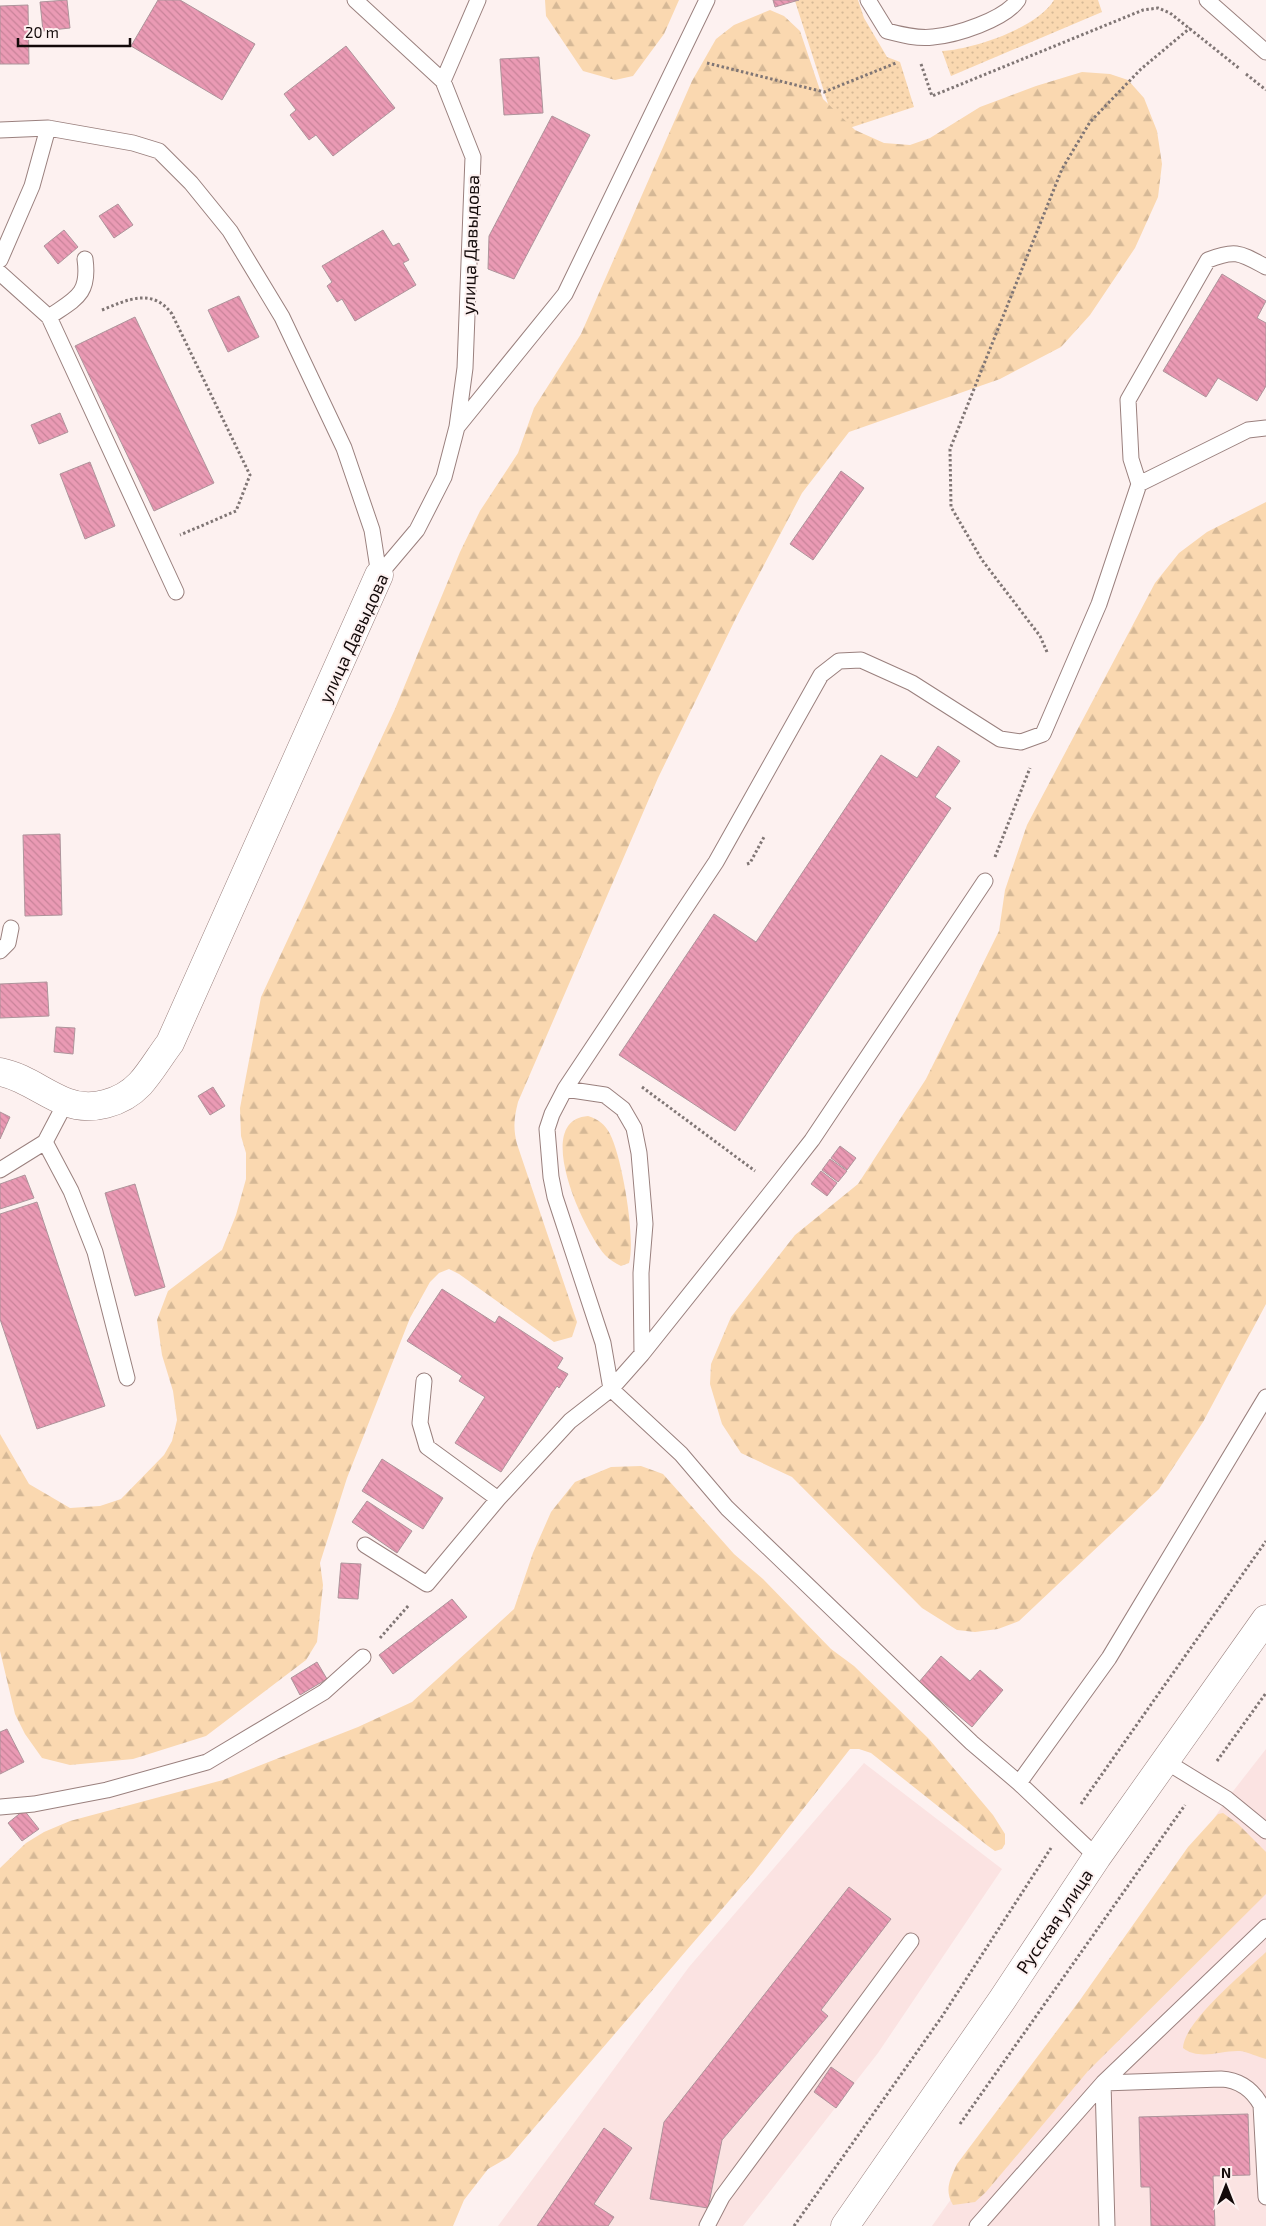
<svg xmlns="http://www.w3.org/2000/svg" width="1266" height="2226" viewBox="0 0 1266 2226" font-family="'Exo 2',sans-serif">
<style>
.built{fill:#fbe3e2}
.green{fill:url(#green-dots)}
.forest{fill:url(#forest-firs)}
.building{fill:url(#building-back-hatch);stroke:#ae949b}
.lines{fill:none;stroke-linecap:round;stroke-linejoin:round}
.service-casing{stroke:#9a807e;stroke-width:17}
.minor-casing{stroke:#9a807e;stroke-width:29}
.tertiary-casing{stroke:#9a807e;stroke-width:29}
.path{stroke:#807675;stroke-width:3;stroke-dasharray:2.5 2.5;stroke-linecap:butt}
.service{stroke:#fff;stroke-width:15}
.minor{stroke:#fff;stroke-width:28}
.tertiary{stroke:#fff;stroke-width:28}
.labels{text-anchor:middle;dominant-baseline:central;stroke-width:4;stroke-linejoin:round;paint-order:stroke}
.street-label{font-size:18px;fill:#130a0a;stroke:#fdf1f0}
</style>
<defs>
<pattern id="green-dots" width="8" height="8" patternUnits="userSpaceOnUse" patternTransform="scale(1.25)"><rect width="8" height="8" fill="#fad8b0"/><path d="M2 2h.1M6 6h.1" fill="none" stroke="#d5b896" stroke-width="1.8" stroke-linecap="round"/></pattern>
<pattern id="forest-firs" width="22" height="20" patternUnits="userSpaceOnUse" patternTransform="scale(1.25)"><rect width="22" height="20" fill="#fad8b0"/><path d="M5 1l3.5 6h-7zM16 11l3.5 6h-7z" fill="#d5b896"/></pattern>
<pattern id="building-back-hatch" width="6" height="6" patternUnits="userSpaceOnUse" patternTransform="scale(1.25)"><rect width="6" height="6" fill="#ea9ab4"/><path d="M-1 5l2 2M0 0l6 6M5-1l2 2" fill="none" stroke="#c88399"/></pattern>
</defs>
<rect width="100%" height="100%" fill="#fdf1f0"/>
<!-- built -->
<path class="built" d="M1266,1749v477h-334l131,-184 164,-243z
M864,1763l138,106 -124,184 -135,173h-245l191,-259z"/>
<!-- green -->
<path class="green" d="M799,0h59l6,18 23,39 13,5 14,45 -77,25 -42,-131z
M1054,0h44l4,12 -151,64 -9,-25c32,-2 95,-23 112,-51z"/>
<!-- forest -->
<path class="forest" d="M545,0h134l-15,34 -31,42 -18,4 -32,-9 -37,-55z
M770,10l14,6 16,15 23,68 32,31 29,13 26,2 20,-7 50,-31 56,-21 46,-14 28,2 18,6 16,18 13,33 5,33 -4,33 -23,51 -45,67 -29,32 -61,32 -151,53 -47,61 -66,125 -78,160 -140,324c-4,16 -5,26 -1,42l60,178 -5,15 -18,5 -95,-68 -10,-5 -10,4 -9,9 -20,36 -63,160 -27,85 3,22 -6,57 -11,18 -100,76 -73,23 -63,6 -28,-7 -17,-24 -10,-20 -15,-63v-217l29,50 41,24 30,-2 21,-7 43,-44 8,-14 5,-21 -4,-29 -11,-36 -5,-35 11,-29 54,-41 14,-35 10,-36v-26l-5,-17 -1,-28 21,-111 134,-288 65,-157 20,-41 38,-58 16,-45 47,-74 111,-253 24,-42 18,-14z
M1266,502v802l-63,118 -44,67 -140,132 -21,8 -23,3 -18,-2 -35,-22 -130,-131 -51,-24 -19,-29 -12,-40 1,-20 20,-47 64,-82 63,-51 68,-105 73,-148 6,-41 22,-65 128,-242 24,-30 28,-21z
M588,1116c10,3 17,8 22,18 12,23 26,105 19,129l-8,3c-6,-3 -11,-6 -16,-11 -20,-22 -74,-135 -17,-139z
M641,1466l22,8 71,80 29,25 68,70 23,17 75,73 64,76 12,19v10l-3,5 -7,2 -7,-5 -117,-93 -12,-4h-9l-97,124 -244,284 -21,12 -24,31 -11,26h-453v-358l26,-25 18,-11 26,-11 153,-41 135,-53 54,-25 102,-93 19,-56 18,-41 24,-30 36,-15z
M1223,1813l15,11 28,28v42l-178,177 -102,121 -11,10 -22,3c-9,-15 -3,-26 4,-41l123,-164 108,-153 30,-33z
M1266,1952v107c-9,-2 -17,-7 -26,-8 -19,-1 -40,10 -57,-3 1,-27 62,-76 83,-96z"/>
<!-- building -->
<path class="building" d="M67,0l3,28 -27,3 -3,-29z
M158,0h22l75,44 -33,56 -91,-54z
M773,0h26l-24,7z
M28,5l1,59h-29v-58z
M346,46l49,62 -62,48 -17,-21 -7,5 -19,-25 6,-5 -12,-16z
M539,57l4,56 -39,2 -4,-56z
M552,116l38,19 -76,144 -26,-10 1,-33z
M118,204l15,21 -19,13 -15,-22z
M64,230l14,17 -20,17 -14,-18z
M383,230l10,16 6,-3 10,17 -6,3 13,22 -61,36 -13,-22 -5,3 -10,-16 5,-4 -10,-16z
M1222,274l44,27 -9,17 9,5v63l-9,15 -39,-23 -12,19 -43,-26z
M239,296l20,41 -31,15 -20,-42z
M135,317l79,166 -60,28 -79,-165z
M60,413l8,19 -29,12 -8,-19z
M90,462l25,64 -30,13 -25,-65z
M841,471l23,17 -51,72 -23,-16z
M938,746l22,15 -25,36 16,11 -216,323 -116,-76 95,-141 42,28 125,-187 36,23z
M60,834l2,81 -37,1 -2,-81z
M47,982l2,34 -49,2v-34z
M56,1027l19,1 -2,26 -19,-2z
M213,1087l12,19 -15,9 -12,-19z
M0,1112l10,5 -10,22z
M840,1146l16,12 -9,12 -16,-12z
M830,1159l17,12 -9,11 -16,-12z
M821,1171l16,12 -10,13 -16,-12z
M25,1175l9,23 -34,11v-25z
M135,1184l30,103 -30,9 -30,-103z
M37,1202l68,204 -68,23 -37,-110v-105z
M442,1289l53,34 4,-7 64,42 -6,10 11,6 -9,14 -2,-2 -56,86 -46,-29 30,-46 -26,-16 3,-5 -55,-35z
M382,1459l61,39 -20,31 -61,-38z
M367,1501l45,30 -15,22 -45,-31z
M341,1563l20,1 -3,35 -20,-1z
M452,1599l15,18 -74,57 -14,-19z
M941,1656l29,25 10,-11 23,20 -31,37 -53,-45z
M317,1662l10,17 -27,16 -9,-17z
M7,1729l17,33 -24,12v-42z
M24,1810l15,19 -17,12 -14,-18z
M849,1887l42,32 -70,91 7,6 -106,124 -14,68 -58,-9 14,-77z
M831,2067l23,16 -18,25 -22,-16z
M1248,2114l2,61 -37,1 2,50h-64l-1,-39h-9l-2,-70z
M604,2128l28,20 -38,56 20,13 -6,9h-71z"/>
<g class="lines">
<!-- service casing -->
<g class="service-casing">
<path id="service" d="M355,0l88,81 30,76 -8,211 -8,59 -13,50 -27,53 -38,45
M868,0l19,31c15,4 31,8 46,6 23,-2 71,-17 85,-37
M1207,0l59,52
M443,81l35,-81
M0,130l48,-2
M0,260l32,-74 16,-58 85,15 26,8 32,32 39,48 52,86 62,131 28,82 7,45
M0,273l49,44 127,275
M49,317c26,-18 41,-22 36,-58
M458,426l107,-132 142,-294
M1139,484l109,-54 18,-2
M0,951l8,-8 3,-15
M565,1089l40,6 18,14 11,19 5,25 6,71 -4,49 1,81
M66,1102l-21,40 26,49 24,61 32,126
M0,1170l45,-28
M424,1381l-4,42 7,24 71,52
M365,1545l62,39 71,-85 72,-78 41,-32 31,-35 134,-168 36,-46 173,-259
M1165,1761l62,38 39,32
M1019,1783l90,-125 157,-261
M0,1807l34,-3 73,-14 100,-28 117,-70 39,-35
M1097,1857l-78,-74 -47,-40 -245,-235 -46,-54 -70,-65 -8,-46 -48,-146 -4,-20 -4,-48 5,-15 13,-25 151,-227 105,-187 18,-14 22,-1 51,23 88,56 21,3 22,-8 56,-130 40,-120 -8,-25 -3,-59 80,-140c28,-11 32,-7 58,7
M707,2226l15,-29 189,-256
M977,2226l126,-143 163,-156
M1107,2226l-4,-143 118,-4c18,1 31,10 40,26l5,92"/>
</g>
<!-- minor casing -->
<g class="minor-casing">
<path id="minor" d="M0,1072c25,5 43,21 66,30 25,10 56,1 74,-18 11,-12 20,-28 30,-41l209,-468"/>
</g>
<!-- tertiary casing -->
<g class="tertiary-casing">
<path id="tertiary" d="M845,2226l157,-226 95,-143 169,-238"/>
</g>
<!-- path -->
<path class="path" d="M707,63l117,29 72,-29
M921,64l11,32 211,-86 15,-2 12,5 70,56
M1246,74l20,16
M102,310c25,-10 50,-23 70,4l78,161 -14,36 -56,24
M1047,652l-7,-16 -58,-76 -31,-53 -1,-58 112,-280 28,-47 51,-53 49,-41
M995,857l35,-89
M747,864l3,-1 14,-26
M642,1087l113,84
M380,1638l29,-33
M1217,1761l49,-68
M1081,1804l185,-263
M960,2124l225,-319
M794,2226l147,-208 110,-170"/>
<!-- service -->
<use href="#service" class="service"/>
<!-- minor -->
<use href="#minor" class="minor"/>
<!-- tertiary -->
<use href="#tertiary" class="tertiary"/>
</g>
<g class="labels">
<!-- street labels -->
<g class="street-label">
<text transform="translate(470 245) rotate(-88)">улица Давыдова</text>
<text transform="translate(353 638) rotate(-65)">улица Давыдова</text>
<text transform="translate(1054 1921) rotate(-56)">Русская улица</text>
</g>
</g>
<!-- north arrow -->
<g transform="translate(1226 2186)" stroke="#fdf1f0" stroke-width="4" paint-order="stroke">
<path d="M0-4L9 19L0 12L-9 19Z" fill="#130a0a"/>
<text y="-8" font-size="14" font-weight="bold" text-anchor="middle" fill="#130a0a">N</text>
</g>
<!-- scale -->
<path d="M18 38v8h112v-8" fill="none" stroke="#130a0a" stroke-width="2.5"/>
<text x="25" y="38" font-size="15" fill="#130a0a" stroke="#fdf1f0" stroke-width="4" paint-order="stroke">20 m</text>
</svg>
